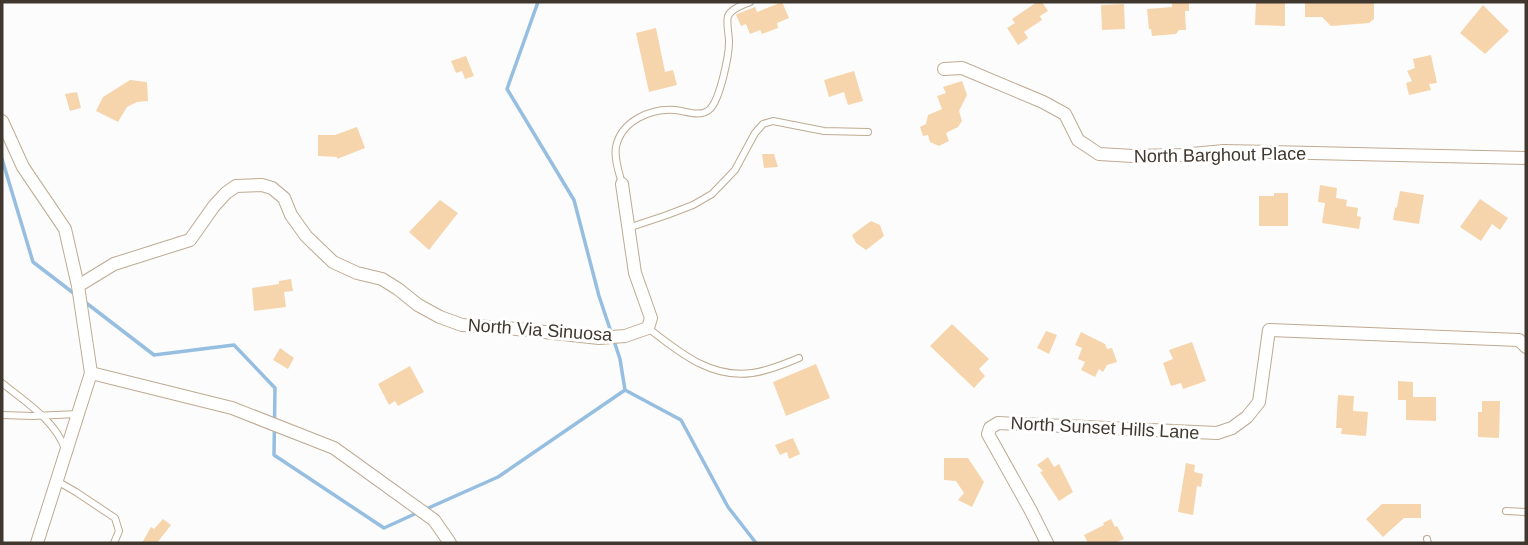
<svg xmlns="http://www.w3.org/2000/svg" width="1528" height="545" viewBox="0 0 1528 545" font-family="Arial,sans-serif">
<style>
.lines{fill:none;stroke-linecap:round;stroke-linejoin:round}
.stream{stroke:#96bee1;stroke-width:3.5}
.building{fill:#f7d5ac}
.lane-casing{stroke:#bfaa92;stroke-width:8}
.street-casing{stroke:#bfaa92;stroke-width:14}
.lane{stroke:#fff;stroke-width:6}
.street{stroke:#fff;stroke-width:12}
.labels{text-anchor:middle;dominant-baseline:central;stroke-width:6;stroke-linejoin:round;paint-order:stroke}
.street-label{font-size:18px;fill:#40382e;stroke:#fff}
</style>
<rect width="100%" height="100%" fill="#fcfcfc"/>
<g class="lines">
<!-- stream -->
<path class="stream" d="M538,2l-31,87 67,111 25,96 21,63 5,31 56,30 47,87 28,36
M2,159l31,103 43,33
M85,302l69,53 80,-10 41,43 -1,67 110,73 35,-16
M426,509l72,-32 127,-87"/>
</g>
<!-- building -->
<path class="building" d="M782,2l7,16 -12,5 1,5 -16,6 -2,-4 -10,4 -4,-10 -5,2 -5,-11 1,-1 18,-7 2,5z
M1037,2h5l6,9 -8,5 2,4 -18,12 4,6 -10,7 -11,-17 8,-5 -3,-4z
M1172,2h17v9h-4l1,19h-7l-3,4 -24,2 -1,-7h-2l-2,-20 25,-2z
M1256,2h29v24l-30,-1z
M1326,2h48v17l-5,4 -38,3 -9,-9h-17v-14h19z
M1124,4l1,25 -23,1 -1,-25z
M1483,5l26,26 -24,23 -25,-21z
M656,28l9,44 8,-2 4,15 -28,7 -13,-59z
M1431,55l6,28 -8,1 2,6 -22,5 -3,-12 6,-2 -5,-10 8,-3 -2,-9z
M466,56l8,20 -9,3 -3,-8 -6,2 -5,-12z
M854,71l9,30 -15,4 -4,-13 -15,5 -5,-17z
M130,80l17,2 1,19 -11,1 -10,5 -9,15 -22,-11 7,-14z
M962,81l5,14 -8,16 3,10 -4,6 -12,6 3,8 -10,5 -9,-4 -2,-7 -5,1 -3,-9 6,-3 2,-9 14,-6 -5,-13 9,-3 -3,-6z
M77,92l4,16 -11,3 -5,-17z
M357,127l8,21 -28,11v-2l-19,-1v-21h17z
M762,154h12l4,13 -14,1z
M1320,185l17,3 -1,10 11,2 -1,6 12,2 -1,8 4,1 -2,12 -37,-6 3,-20 -7,-1z
M1400,191l24,4 -5,29 -26,-4 2,-12 2,-1z
M1274,193h14v33h-29v-30h15z
M1480,199l28,19 -8,12 -8,-6 -11,17 -21,-14z
M440,200l18,13 -29,37 -20,-18z
M871,221l9,4 4,11 -18,14 -10,-7 -4,-8z
M291,279l2,12 -9,1 2,15 -32,4 -2,-23 27,-4v-3z
M952,324l37,35 -10,10 6,7 -11,12 -44,-42z
M1046,331l11,4 -8,19 -12,-6z
M1081,332l24,12 2,5 5,-1 5,14 -10,3 -4,7 -4,-3 -4,8 -14,-7 4,-8 -7,-3 4,-11 -7,-3z
M1192,342l14,39 -23,8 -2,-6 -10,3 -8,-23 10,-4 -4,-9z
M280,348l14,10 -6,11 -15,-9z
M816,364l14,34 -44,18 -13,-34z
M410,366l14,26 -26,14 -3,-5 -6,4 -11,-21z
M1398,381l15,1v15h23v24l-30,-1v-20h-8z
M1338,395l16,1 -1,15 15,1 -2,24 -25,-2 1,-6h-6z
M1482,401h18l-1,37 -21,-1v-25h4z
M793,438l7,16 -11,5 -2,-7 -7,3 -5,-10z
M1048,457l6,10 5,-3 14,28 -14,9 -19,-29 3,-1 -6,-6z
M944,458h24l16,24 -12,25 -14,-7 6,-7 -8,-12 -12,-1z
M1186,463l9,2 -1,7 9,2 -2,13 -4,-1 -4,29 -15,-3z
M1382,504h39v14h-17l-21,19 -17,-18z
M163,519l8,6 -14,18h-15l9,-16 3,2z
M1111,519l4,8 2,-1 7,13 -10,4h-26l-4,-8 20,-10 -1,-2z"/>
<g class="lines">
<!-- lane casing -->
<g class="lane-casing">
<path id="lane" d="M622,184c-3,-12 -8,-25 -6,-37 5,-26 35,-39 59,-37 11,1 26,8 35,-1 10,-10 19,-53 19,-67 0,-8 -3,-19 -1,-26 4,-8 15,-11 22,-14
M628,228l39,-13 26,-10 19,-11 23,-24 20,-37 8,-9 10,-3 51,10 44,1
M648,328c30,23 62,51 104,45 16,-2 32,-9 47,-15
M2,383c22,18 53,37 63,66
M2,415l31,1 45,-2
M57,481l19,11 39,26 4,13 -5,12
M1506,511l20,1
M1427,539l1,4"/>
</g>
<!-- street casing -->
<g class="street-casing">
<path id="street" d="M944,69l18,-1 81,34 22,12 13,26 21,14 34,2 48,-1 43,-4 302,7
M2,121l21,46 42,62 13,57 13,87 -54,170
M78,286l36,-22 76,-24 24,-34 12,-13 10,-7 26,-1 10,3 12,10 7,17 15,21 27,26 24,11 25,6 16,10 20,16 22,12 22,8 55,4 82,9 26,-2 23,-8 3,-10 -16,-45 -13,-89
M91,373l141,35 102,40 100,72 16,23
M1047,543l-16,-32 -43,-77 2,-6 8,-5 219,10 15,-5 15,-11 12,-15 10,-72 250,10 7,7"/>
</g>
<!-- lane -->
<use href="#lane" class="lane"/>
<!-- street -->
<use href="#street" class="street"/>
</g>
<g class="labels">
<!-- street labels -->
<g class="street-label">
<text transform="translate(1220 155) rotate(-1)">North Barghout Place</text>
<text transform="translate(540 330) rotate(4)">North Via Sinuosa</text>
<text transform="translate(1105 428) rotate(3)">North Sunset Hills Lane</text>
</g>
</g>
<!-- border -->
<rect width="1528" height="545" fill="none" stroke="#40382e" stroke-width="7"/>
</svg>
